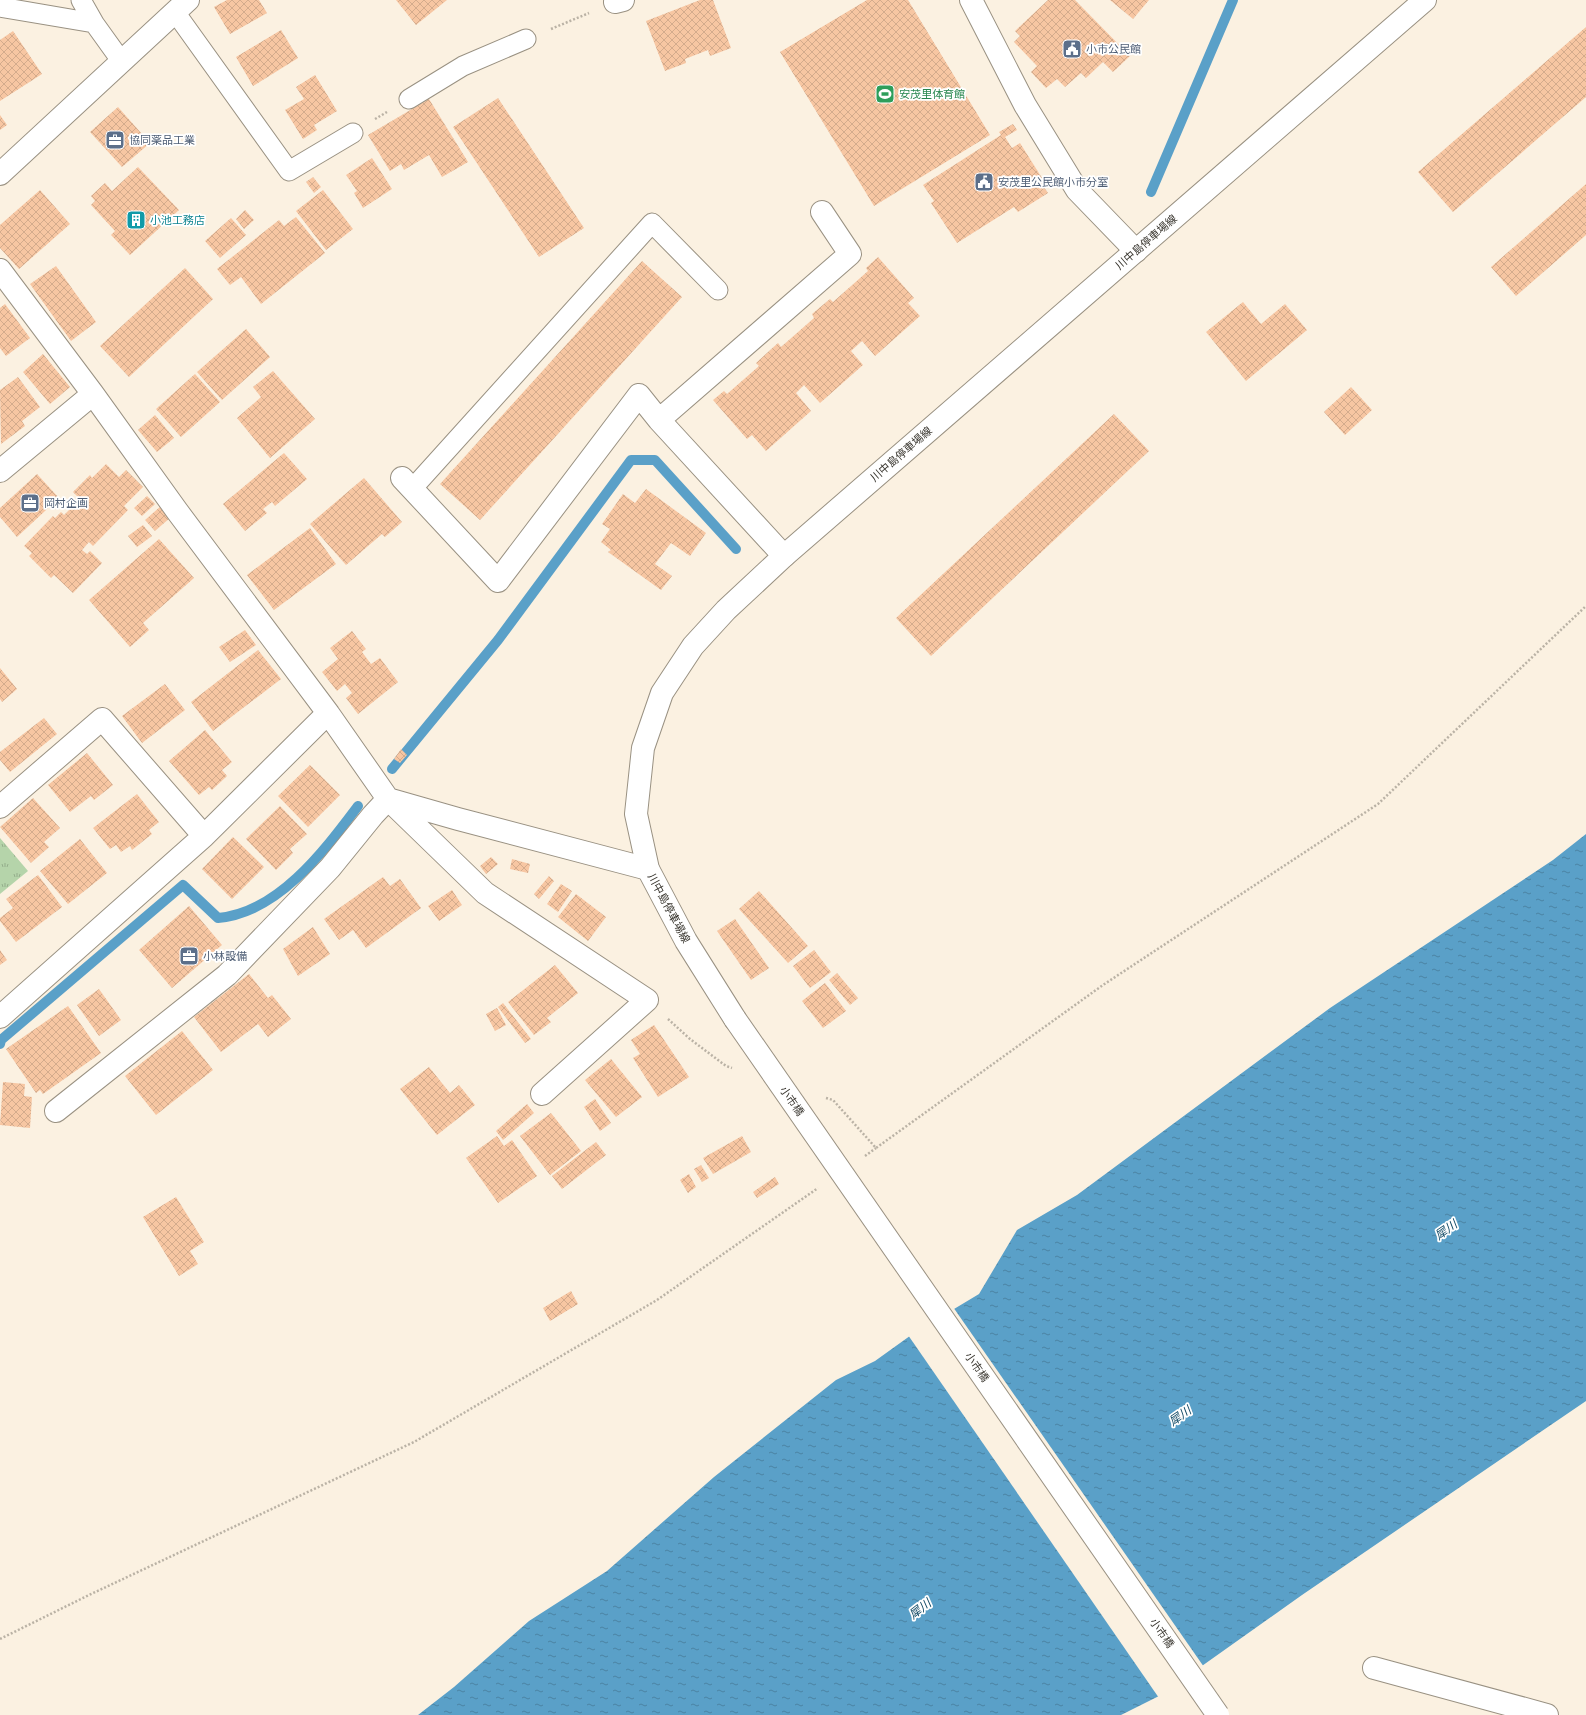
<svg xmlns="http://www.w3.org/2000/svg" width="1586" height="1715" viewBox="0 0 1586 1715" font-family="'DM Sans','Noto Sans JP',sans-serif">
<style>
.grass{fill:url(#grass-tufts)}
.water{fill:url(#water-ripples)}
.pier{fill:#fbf1e1}
.lines{fill:none;stroke-linecap:round;stroke-linejoin:round}
.stream{stroke:#5aa0c8;stroke-width:10}
.building{fill:url(#building-cross-hatch)}
.service-casing{stroke:#999182;stroke-width:21}
.minor-casing{stroke:#999182;stroke-width:24}
.secondary-casing{stroke:#999182;stroke-width:24}
.path{stroke:#bab2a5;stroke-width:2.5;stroke-dasharray:2 2;stroke-linecap:butt}
.service{stroke:#fff;stroke-width:19}
.minor{stroke:#fff;stroke-width:22}
.secondary{stroke:#fff;stroke-width:22}
.secondary-bridge-casing{stroke:#999182;stroke-width:24;stroke-linecap:butt}
.secondary-bridge{stroke:#fff;stroke-width:22}
.labels{text-anchor:middle;dominant-baseline:central;stroke-width:3.5;stroke-linejoin:round;paint-order:stroke}
.service-label{font-size:11px;fill:#4e5e75;stroke:#fff;text-anchor:start}
.leisure-label{font-size:11px;fill:#27864d;stroke:#fff;text-anchor:start}
.culture-label{font-size:11px;fill:#0d838f;stroke:#fff;text-anchor:start}
.street-label{font-size:11px;fill:#38352e;stroke:#fff}
.water-label{font-size:12px;font-style:italic;fill:#104965;stroke:#fff}
</style>
<defs>
<pattern id="grass-tufts" width="24" height="20" patternUnits="userSpaceOnUse"><rect width="24" height="20" fill="#b5d4aa"/><path d="M3 7l-1-3M5 7V3M7 7l1-3M15 17l-1-3M17 17v-4M19 17l1-3" fill="none" stroke="#94ad8b"/></pattern>
<pattern id="water-ripples" width="26" height="14" patternUnits="userSpaceOnUse"><rect width="26" height="14" fill="#5aa0c8"/><path d="M2 4q2-2 4 0t4 0M15 11q2-2 4 0t4 0" fill="none" stroke="#4b83a3"/></pattern>
<pattern id="building-cross-hatch" width="8" height="8" patternUnits="userSpaceOnUse"><rect width="8" height="8" fill="#f7c6a2"/><path d="M0 0l8 8M0 8l8-8" fill="none" stroke="#d4ab8c"/></pattern>
</defs>
<rect width="100%" height="100%" fill="#fbf1e1"/>
<!-- grass -->
<path class="grass" d="M0,838l28,33 -28,23z"/>
<!-- water -->
<path class="water" d="M1586,834v567l-284,194 -141,100 -40,20h-703l36,-28 75,-66 78,-50 107,-94 122,-97 39,-19 39,-28 65,-39 38,-64 60,-35 253,-187 223,-148z"/>
<!-- pier -->
<path class="pier" d="M953,1307l251,360 -42,30 -3,1 -251,-363z"/>
<g class="lines">
<!-- stream -->
<path class="stream" d="M1151,192l82,-192
M392,769l106,-129 133,-180h24l81,89
M0,1044l1,-4 182,-155 35,33c60,-5 106,-67 140,-112"/>
</g>
<!-- building -->
<path class="building" d="M227,0h32l8,13 -37,21 -16,-27z
M396,0h51l-31,25z
M700,0h13l18,48 -21,8 -2,-6 -23,9 1,4 -21,8 -19,-50z
M867,0h41l82,135 -116,71 -94,-154z
M1048,0h27l55,56 -17,16 -10,-10 -17,16 -5,-5 -16,14 -8,-8 -11,9 -15,-16 6,-6 -23,-24 6,-6 -5,-5z
M1110,0h39l-16,19z
M1586,27v70l-133,115 -35,-40z
M281,30l17,28 -45,28 -17,-29z
M13,31l29,43 -42,27v-61z
M315,75l22,36 -23,14 3,5 -14,9 -18,-29 19,-11 -8,-12z
M498,98l86,130 -45,29 -86,-130z
M429,99l39,63 -26,15 -13,-22 -25,15 -3,-6 -11,7 -22,-36z
M118,107l32,36 -28,24 -32,-35z
M0,115l7,10 -7,5z
M1013,124l4,6 -12,7 7,11 8,-5 22,35 -3,2 9,13 -30,19 -4,-5 -57,36 -26,-40 3,-2 -11,-16 78,-50 -2,-3z
M372,158l20,31 -29,19 -9,-15 3,-2 -11,-16z
M138,167l41,43 -49,45 -19,-20 4,-4 -24,-26 4,-4 -4,-5 14,-13 7,8z
M313,177l8,10 -7,6 -8,-11z
M1586,184v51l-70,61 -25,-29z
M40,190l30,34 -51,45 -19,-21v-23z
M323,190l30,39 -27,21 -30,-39z
M245,210l9,10 -10,9 -8,-10z
M296,217l29,36 -64,51 -20,-27 -11,8 -13,-16 62,-49 5,6z
M231,218l15,17 -26,23 -15,-17z
M878,257l36,41 -6,5 12,13 -45,40 -13,-15 -11,10 12,14 -43,38 -16,-18 -8,8 15,18 -45,40 -14,-16 -5,4 -34,-39 11,-9 3,3 32,-28 -3,-3 22,-20 3,4 33,-29 -2,-4 18,-15 3,3 35,-31 -2,-3z
M642,261l40,36 -202,223 -40,-36z
M56,266l40,56 -25,19 -41,-57z
M185,268l28,31 -84,78 -29,-31z
M1243,302l18,22 24,-20 22,26 -61,51 -40,-49z
M5,304l25,34 -24,18 -6,-8v-40z
M246,329l24,28 -48,43 -25,-28z
M43,354l27,33 -20,17 -27,-32z
M273,371l42,48 -45,39 -33,-40 24,-21 -8,-10z
M195,374l25,28 -39,35 -25,-28z
M18,377l22,30 -18,14 3,5 -24,18 -1,-54z
M1351,387l21,23 -27,25 -21,-23z
M1114,414l35,37 -218,205 -35,-38z
M155,415l19,23 -17,14 -19,-22z
M284,453l23,26 -32,27 -3,-4 -9,7 4,4 -22,18 -22,-27z
M106,464l13,13 7,-7 17,17 -19,19 4,4 -35,36 -4,-4 -7,8 5,4 3,-3 12,12 -29,30 -19,-18 -3,3 -22,-22 3,-3 -8,-7 29,-30 2,2 6,-6 3,3 16,-16 -7,-7 17,-17 2,3z
M37,474l22,24 -42,39 -17,-20v-9z
M364,478l38,44 -17,15 -3,-3 -36,31 -36,-41z
M646,489l60,44 -16,23 -19,-13 -16,21 17,12 -11,14 -53,-38 3,-2 -10,-8 9,-13 -8,-5 21,-30 12,9z
M147,496l8,8 -13,12 -8,-8z
M161,506l10,11 -16,14 -10,-11z
M143,525l9,11 -15,11 -9,-11z
M310,528l26,36 -62,46 -27,-35z
M159,539l35,39 -51,45 6,7 -19,17 -41,-47z
M245,630l11,15 -26,17 -11,-15z
M352,631l14,18 -4,3 9,12 9,-6 18,24 -40,32 -12,-16 6,-5 -7,-9 -8,7 -15,-19 16,-13 -8,-11z
M258,650l23,29 -68,52 -22,-29z
M0,668l17,21 -15,13 -2,-3z
M165,684l20,26 -43,33 -20,-27z
M44,718l13,16 -47,38 -10,-12v-8z
M205,730l27,32 -10,8 5,6 -15,14 -3,-3 -10,8 -30,-34z
M401,749l6,6 -7,8 -6,-4z
M87,753l26,32 -19,15 -3,-4 -21,16 -22,-27z
M310,765l30,30 -32,32 -30,-31z
M137,794l22,28 -10,8 3,4 -20,16 -2,-4 -9,6 -5,-7 -6,4 -17,-21z
M33,798l27,30 -16,14 5,5 -18,16 -31,-36z
M280,806l27,28 -17,15 3,4 -17,17 -30,-31z
M233,837l31,30 -32,32 -30,-30z
M80,839l27,34 -39,31 -28,-33z
M491,857l7,7 -12,10 -6,-8z
M512,859l18,5 -2,9 -18,-4z
M38,875l24,32 -46,35 -16,-21v-3l13,-10 -7,-9z
M549,876l5,5 -15,18 -5,-5z
M383,877l7,9 10,-7 21,29 -55,40 -13,-18 -14,10 -15,-21z
M561,884l11,7 -14,21 -11,-8z
M452,890l10,15 -23,16 -11,-15z
M759,891l49,55 -20,17 -49,-54z
M576,894l30,23 -18,24 -30,-24z
M189,906l33,39 -50,43 -33,-38z
M735,919l34,49 -18,12 -34,-49z
M313,927l17,27 -32,22 -15,-27z
M0,950l7,10 -7,5z
M814,950l17,22 -21,16 -17,-22z
M555,965l23,28 -31,25 4,4 -17,13 -26,-33z
M837,973l21,25 -8,7 -21,-25z
M249,974l19,24 4,-3 19,24 -23,18 -10,-13 -37,28 -27,-35z
M825,983l21,28 -23,17 -21,-27z
M99,989l22,31 -22,16 -22,-31z
M503,1003l28,36 -6,4 -27,-36z
M68,1006l33,47 -58,41 -3,-4 -4,3 -30,-44z
M497,1008l9,17 -11,6 -9,-17z
M654,1025l35,52 -31,20 -25,-39 7,-4 -9,-14z
M182,1031l31,39 -57,45 -31,-39z
M611,1059l31,38 -26,20 -31,-37z
M429,1067l21,26 9,-8 16,20 -38,30 -37,-46z
M3,1082l22,2 -1,12 8,1 -2,31 -30,-3z
M595,1099l16,24 -11,8 -16,-24z
M527,1104l7,9 -31,27 -7,-9z
M551,1113l30,38 -31,24 -30,-39z
M497,1136l7,10 8,-6 25,36 -39,27 -32,-45z
M742,1136l9,16 -38,22 -10,-16z
M596,1142l10,13 -44,34 -10,-13z
M701,1165l8,13 -7,4 -8,-13z
M689,1174l7,13 -8,6 -8,-13z
M775,1177l4,7 -22,14 -4,-6z
M176,1197l28,45 -14,9 8,13 -19,12 -36,-59z
M571,1291l7,13 -28,17 -7,-13z"/>
<g class="lines">
<!-- service casing -->
<g class="service-casing">
<path id="service" d="M81,0l13,23
M0,7l94,16 28,39
M175,12l114,159 64,-38
M409,99l54,-33 63,-27
M412,489l240,-266 66,67"/>
</g>
<!-- minor casing -->
<g class="minor-casing">
<path id="minor" d="M971,0l54,105 52,85 59,61
M615,2l8,-2
M0,174l188,-174
M0,270l93,124 84,117 151,202 60,86 70,20 190,50
M659,420l191,-166 -28,-42
M0,471l93,-77
M402,478l96,103 141,-186 20,25 125,136
M0,807l102,-88 102,117
M0,1017l204,-181 124,-123
M56,1111l171,-136 103,-107 43,-53 15,-16 97,94 162,107 -105,94
M1374,1668l173,47"/>
</g>
<!-- secondary casing -->
<g class="secondary-casing">
<path id="secondary" d="M735,1019l-49,-78 -38,-72 -12,-55 7,-66 19,-55 31,-47 33,-36 58,-54 641,-556"/>
</g>
<!-- path -->
<path class="path" d="M551,29l38,-16
M375,119l12,-7
M668,1019l22,20 36,27 6,2
M826,1098l7,2 43,48 227,-163 275,-181 208,-198
M865,1156l11,-8
M0,1639l89,-44 325,-153 243,-142 161,-112"/>
<!-- service -->
<use href="#service" class="service"/>
<!-- minor -->
<use href="#minor" class="minor"/>
<!-- secondary -->
<use href="#secondary" class="secondary"/>
<!-- secondary-bridge casing -->
<g class="secondary-bridge-casing">
<path id="secondary-bridge" d="M735,1019l483,696"/>
</g>
<!-- secondary-bridge -->
<use href="#secondary-bridge" class="secondary-bridge"/>
</g>
<!-- icons -->
<defs>
<g id="civic-square" transform="scale(1)"><rect x="-9" y="-9" width="18" height="18" rx="4" fill="#5c6f8a" stroke="#fff"/><path d="M-.6-6.5H3V-4.5H.6V-3L4-1V1h2V6H-6V1h2V-1L-.6-3ZM-1.2 2.5V6h2.4V2.5Z" fill="#fff"/></g>
<g id="stadium-square" transform="scale(1)"><rect x="-9" y="-9" width="18" height="18" rx="4" fill="#2e9e5b" stroke="#fff"/><path d="M0-5a6.5 5 0 1 0 0 10a6.5 5 0 1 0 0-10ZM-3.5-1.8h7v3.6h-7Z" fill="#fff"/></g>
<g id="office-square" transform="scale(1)"><rect x="-9" y="-9" width="18" height="18" rx="4" fill="#5c6f8a" stroke="#fff"/><path d="M-6-3h4V-5.5h4V-3h4V5H-6ZM-1-4.5V-3h2v-1.5ZM-6 0V1H6V0Z" fill="#fff"/></g>
<g id="building-square" transform="scale(1)"><rect x="-9" y="-9" width="18" height="18" rx="4" fill="#0f9aa8" stroke="#fff"/><path d="M-4-6H4V6H1V3H-1V6H-4ZM-2.5-4.3h1.7v1.8h-1.7ZM.8-4.3h1.7v1.8H.8ZM-2.5-1h1.7V.8h-1.7ZM.8-1h1.7V.8H.8Z" fill="#fff"/></g>
</defs>
<g fill-rule="evenodd">
<use href="#civic-square" x="1072" y="49"/>
<use href="#stadium-square" x="885" y="94"/>
<use href="#office-square" x="115" y="140"/>
<use href="#civic-square" x="984" y="182"/>
<use href="#building-square" x="136" y="220"/>
<use href="#office-square" x="30" y="503"/>
<use href="#office-square" x="189" y="956"/>
</g>
<g class="labels">
<!-- service labels -->
<g class="service-label">
<text x="1086" y="49">小市公民館</text>
<text x="129" y="140">協同薬品工業</text>
<text x="998" y="182">安茂里公民館小市分室</text>
<text x="44" y="503">岡村企画</text>
<text x="203" y="956">小林設備</text>
</g>
<!-- leisure labels -->
<g class="leisure-label">
<text x="899" y="94">安茂里体育館</text>
</g>
<!-- culture labels -->
<g class="culture-label">
<text x="150" y="220">小池工務店</text>
</g>
<!-- street labels -->
<g class="street-label">
<text transform="translate(1146 242) rotate(-41)">川中島停車場線</text>
<text transform="translate(901 454) rotate(-41)">川中島停車場線</text>
<text transform="translate(669 908) rotate(62)">川中島停車場線</text>
<text transform="translate(792 1101) rotate(55)">小市橋</text>
<text transform="translate(977 1367) rotate(55)">小市橋</text>
<text transform="translate(1162 1633) rotate(55)">小市橋</text>
</g>
<!-- water labels -->
<g class="water-label">
<text transform="translate(1446 1230) rotate(-35)">犀川</text>
<text transform="translate(1180 1416) rotate(-35)">犀川</text>
<text transform="translate(920 1609) rotate(-38)">犀川</text>
</g>
</g>
</svg>
